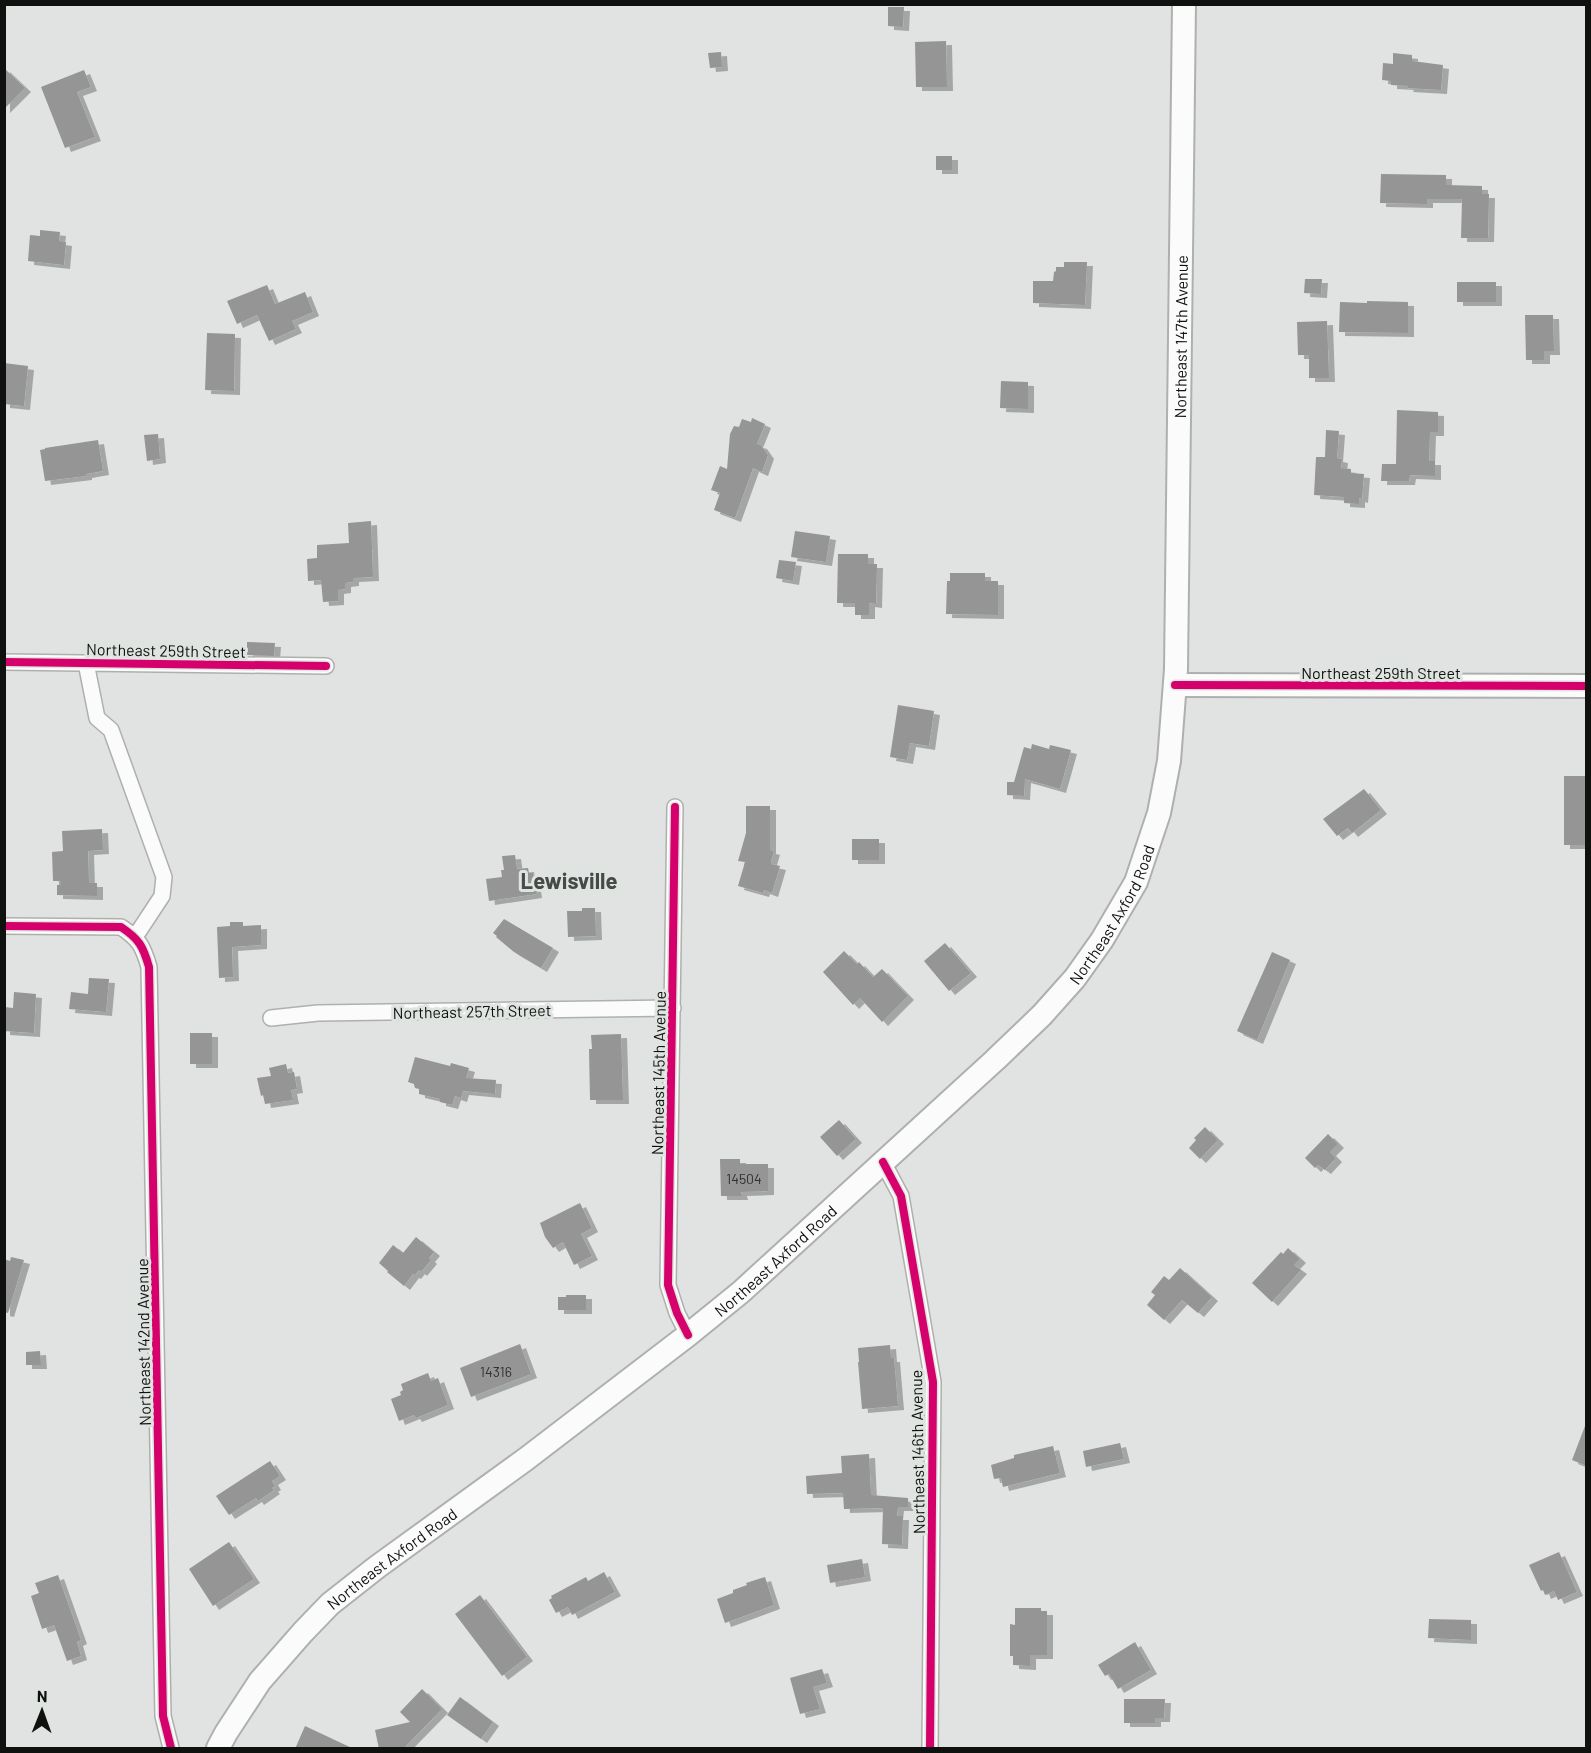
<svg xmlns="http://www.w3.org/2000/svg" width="1591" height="1753" viewBox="0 0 1591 1753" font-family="Barlow,sans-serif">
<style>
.building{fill:#949594;filter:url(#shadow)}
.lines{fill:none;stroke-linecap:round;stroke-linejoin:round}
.street-casing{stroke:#aeb0ae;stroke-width:18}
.secondary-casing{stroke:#aeb0ae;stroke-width:26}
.street{stroke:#fafbfa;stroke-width:15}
.secondary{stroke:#fafbfa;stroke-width:22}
.cycleway-casing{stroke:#dfe4e1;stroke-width:11}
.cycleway{stroke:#d6006c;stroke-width:8}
.labels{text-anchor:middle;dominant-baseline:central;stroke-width:6;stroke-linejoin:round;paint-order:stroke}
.number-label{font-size:14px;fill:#303230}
.street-label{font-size:16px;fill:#0f110f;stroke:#dfe4e1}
.district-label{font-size:22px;font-weight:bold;fill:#474b48;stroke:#dfe4e1}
</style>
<defs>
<filter id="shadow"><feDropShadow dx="6" dy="4" stdDeviation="0" flood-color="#0004"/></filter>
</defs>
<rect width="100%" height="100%" fill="#e0e3e1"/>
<!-- building -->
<path class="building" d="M888,7h16l-1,20 -15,-1z
M946,41l1,46h-31l-1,-45z
M721,52l1,15 -12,1 -2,-15z
M1393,53l19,2v6l31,4 -2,25 -34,-2 1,-2 -17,-1v-4l-9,-1 1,-17 10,1z
M4,68l21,20 -21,21z
M84,70l7,17 -14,5 18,45 -30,11 -24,-61z
M936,156h16v14h-16z
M1381,174l65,1v10l36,1v8h7l-1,44h-27l1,-39h-35v5l-47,-1z
M40,230l20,2 -1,9 7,1 -2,23 -36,-4 2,-26 10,1z
M1064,262h23l-2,43 -52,-2v-22h20l1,-9 2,-1v-4h8z
M1305,279h17l-1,15 -17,-1z
M1457,282h39v20h-39z
M267,285l8,19 30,-12 8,20 -21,9 4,8 -27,12 -12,-26 -20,9 -10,-23z
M1367,301l41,1v31l-69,-1 1,-30 27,1z
M1525,315h28l1,36h-10v9h-18z
M1327,321l2,57h-20v-23h-11l-1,-33z
M207,333l28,1 -1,57 -29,-1z
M4,363l24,3 -4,40 -20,-2z
M1001,381l27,1v27l-28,-1z
M1397,410l41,2v20h-8l-1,29h6v15l-25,-1 -1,6h-28l1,-17h14z
M752,418l13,6 -8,20 4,1 7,10 -6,17 -9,-4 -18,50 -21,-8 6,-17 -9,-3 9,-24 7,3 3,-35 4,-8 5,1 3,-8 9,3z
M1326,430l13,1 -2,27 5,1 -1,9 10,1v4l13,1 -2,25 -3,-1v6l-15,-1v-6l-30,-2 2,-38h9z
M158,434l2,25 -13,2 -3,-26z
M98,440l5,31 -17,3v2l-41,5 -5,-31 5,-1v-1z
M371,521l2,56 -20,1v4l-8,1v6l-7,1v11l-15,1 -2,-22 -13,1 -1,-22 10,-1v-13l32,-2 -1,-20z
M795,531l35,5 -4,26 -35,-5z
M838,554h30v10h9l-1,40 -7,-1v12h-14v-12h-18z
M779,560l17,2 -3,19 -17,-3z
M950,573h35v8h13v34l-52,-1 1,-33h3z
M247,642l28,1 -1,13 -27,-1z
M898,705l36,6 -5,35 -19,-3 -3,17 -17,-3z
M1032,744l17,5 1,-4 21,5 -11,39 -35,-10 -1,17 -17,-1v-13h7l10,-35 7,2z
M1564,776h23v69h-23z
M1364,789l17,21 -29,23 -4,-5 -11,8 -14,-17z
M746,806h24v44l4,1 -3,10v3l9,2 -8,27 -8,-3 -1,3 -25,-7 7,-24 -7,-1 8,-28z
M102,829l1,21 -15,1 1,32h8v13l-40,-1v-10h4v-4h-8l-1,-29 11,-1 -1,-20z
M852,839h27v21h-27z
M515,855l2,14 11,-1 1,5h4l3,21 -47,7 -3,-22 16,-2 -1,-7h3l-2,-14z
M582,908h13l1,28 -28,1 -1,-26h15z
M504,919l49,29 -12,20 -27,-16 -18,-15 1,-1 -4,-3z
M230,922h13v4l18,-1v20l-29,2 1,30 -14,1 -2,-51 13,-1z
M945,943l26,30 -22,18 -25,-30z
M844,951l13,13 2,-2 14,15 9,-8 26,27 -26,26 -22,-24 -7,7 -30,-33z
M1272,952l18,8 -33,80 -20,-9z
M89,978l20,1 -3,33 -37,-3 2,-17 17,2z
M14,992l22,2 -2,39 -30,-2v-24l9,1z
M190,1033h22v31h-22z
M621,1034l2,66h-33l-1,-51h3l-1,-14z
M415,1057l35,9 1,-3 18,5 -3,10 30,2 -1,14 -32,-3 -2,7 -6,-2 -3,9 -12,-3v-3l-21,-5v-5l-4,-1 -1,-4 -6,-2z
M286,1064l2,9 6,-1 3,17 -6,1 2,10 -28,4 -2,-9 -2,1 -4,-18 14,-2 -2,-8z
M839,1120l17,19 -19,17 -17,-19z
M1205,1127l13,13 -18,19 -11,-11 7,-8 -2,-2z
M1328,1134l10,10 -8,8 6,6 -11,12 -7,-5 -3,3 -10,-10z
M720,1159h20v5h28v27l-27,1 1,4h-21z
M580,1203l12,25 -11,6 11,22 -18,9 -11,-23 -10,6 -8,-11 -5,-14z
M416,1237l18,15 -5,6 2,2 -10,12 -2,-2 -4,5 -2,-1 -9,12 -17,-14 1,-1 -9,-8 14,-18 10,8z
M1288,1248l12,11 -6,6 7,5 -29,32 -20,-19 29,-31 2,2z
M11,1257l13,3 -16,53 -4,-1v-53l6,2z
M1180,1268l32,29 -14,16 -16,-13 -18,20 -17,-15 8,-10 -4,-3 13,-16 5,4z
M566,1295h20v15h-28v-13h8z
M520,1344l11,30 -60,23 -11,-29z
M890,1345l1,13h3l4,48 -36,3 -4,-47h1l-1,-14z
M40,1351l1,14h-15v-13z
M428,1373l3,8 7,-3 10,27 -32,13 -2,-3 -15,6 -8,-22 10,-4 -1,-3 3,-2 -2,-6z
M1585,1426h2v40l-15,-6z
M1120,1443l4,16 -38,8 -3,-16z
M1053,1446l7,27 -57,14 -2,-9 -7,1 -3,-14 23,-7v-3z
M869,1454l2,41 37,3v9h-10l-1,9h6l-1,29 -20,-1 1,-36 -39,1 -1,-16 -36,1 -1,-18 36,-3 -1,-17z
M270,1461l10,15 -8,5 3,5 -3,2 2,2 -16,11 -2,-3 -27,17 -13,-19z
M229,1542l25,37 -41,27 -24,-37z
M1559,1552l18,40 -19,8 -4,-9 -9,4 -2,-5 -2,1 -12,-26z
M862,1559l3,18 -35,6 -3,-18z
M604,1572l11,20 -43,23 -4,-8 -12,6 -7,-13 3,-2 -1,-2 35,-19 2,4z
M58,1575l23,65 -4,2 4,14 -14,5 -13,-36 -12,4 -11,-33 8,-3 -4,-10z
M765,1577l9,28 -49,18 -8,-24 16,-6v-3l14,-5 -1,-2z
M480,1595l47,62 -25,19 -47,-62z
M1015,1608h26v3h6v44h-17v11l-17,-1v-9h-3v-32l5,1z
M1429,1619l42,1v20l-43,-2z
M1135,1642l16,28 -33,19 -9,-15 -4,2 -7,-11z
M822,1669l5,14 -14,4 7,22 -20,5 -10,-36z
M422,1689l20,20 -39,40h-24l-4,-19 35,-8 -10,-10z
M460,1697l33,25 -12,17 -34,-24z
M1124,1699h41l-1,19h-9v5h-31z
M305,1726l49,23h-59z"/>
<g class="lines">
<!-- street casing -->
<g class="street-casing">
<path id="street" d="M4,662l322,4
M86,663l11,55 14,12 53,147 -2,19 -27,41
M675,807l-7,478 9,28 11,22
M4,926l117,1c18,12 22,19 28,40l14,749 8,32
M271,1018l47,-5 355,-5
M883,1162l18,34 32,186 -3,366"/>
</g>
<!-- secondary casing -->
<g class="secondary-casing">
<g id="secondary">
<path d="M1175,685l411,1"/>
<path id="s1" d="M218,1748l8,-15 34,-52 43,-49 27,-28 47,-37 149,-108 162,-124 53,-43 254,-232 47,-45 33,-37 27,-38 34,-58 23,-69 10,-52 7,-92 8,-665"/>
</g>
</g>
<!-- street -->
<use href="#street" class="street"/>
<!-- secondary -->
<use href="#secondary" class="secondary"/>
<!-- cycleway casing -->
<g class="cycleway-casing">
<path id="cycleway" d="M4,662l322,4
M1175,685l411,1
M675,807l-7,478 9,28 11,22
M4,926l117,1c18,12 22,19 28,40l14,749 8,32
M883,1162l18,34 32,186 -3,366"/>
</g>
<!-- cycleway -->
<use href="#cycleway" class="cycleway"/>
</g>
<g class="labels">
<!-- number labels -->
<g class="number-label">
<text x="744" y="1178">14504</text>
<text x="496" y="1371">14316</text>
</g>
<!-- street labels -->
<g class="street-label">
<text stroke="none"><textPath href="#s1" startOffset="1822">Northeast 147th Avenue</textPath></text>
<text transform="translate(166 650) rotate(1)">Northeast 259th Street</text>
<text x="1381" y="672">Northeast 259th Street</text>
<text stroke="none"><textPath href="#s1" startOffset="1232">Northeast Axford Road</textPath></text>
<text transform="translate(472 1011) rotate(-1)">Northeast 257th Street</text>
<text transform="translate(658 1073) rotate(-89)">Northeast 145th Avenue</text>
<text stroke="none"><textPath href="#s1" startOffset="746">Northeast Axford Road</textPath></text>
<text transform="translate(143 1342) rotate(-91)">Northeast 142nd Avenue</text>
<text transform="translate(917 1452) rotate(-91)">Northeast 146th Avenue</text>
<text stroke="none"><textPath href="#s1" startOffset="260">Northeast Axford Road</textPath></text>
</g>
<!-- district labels -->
<g class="district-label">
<text x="569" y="880">Lewisville</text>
</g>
</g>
<!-- border -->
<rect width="1591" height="1753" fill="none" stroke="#0f110f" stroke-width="12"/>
<!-- north arrow -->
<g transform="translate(42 1711) rotate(1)" stroke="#dfe4e1" stroke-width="4.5" paint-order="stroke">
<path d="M0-4.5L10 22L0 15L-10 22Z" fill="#0f110f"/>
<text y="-9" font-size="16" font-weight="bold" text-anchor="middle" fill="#0f110f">N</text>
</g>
</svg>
